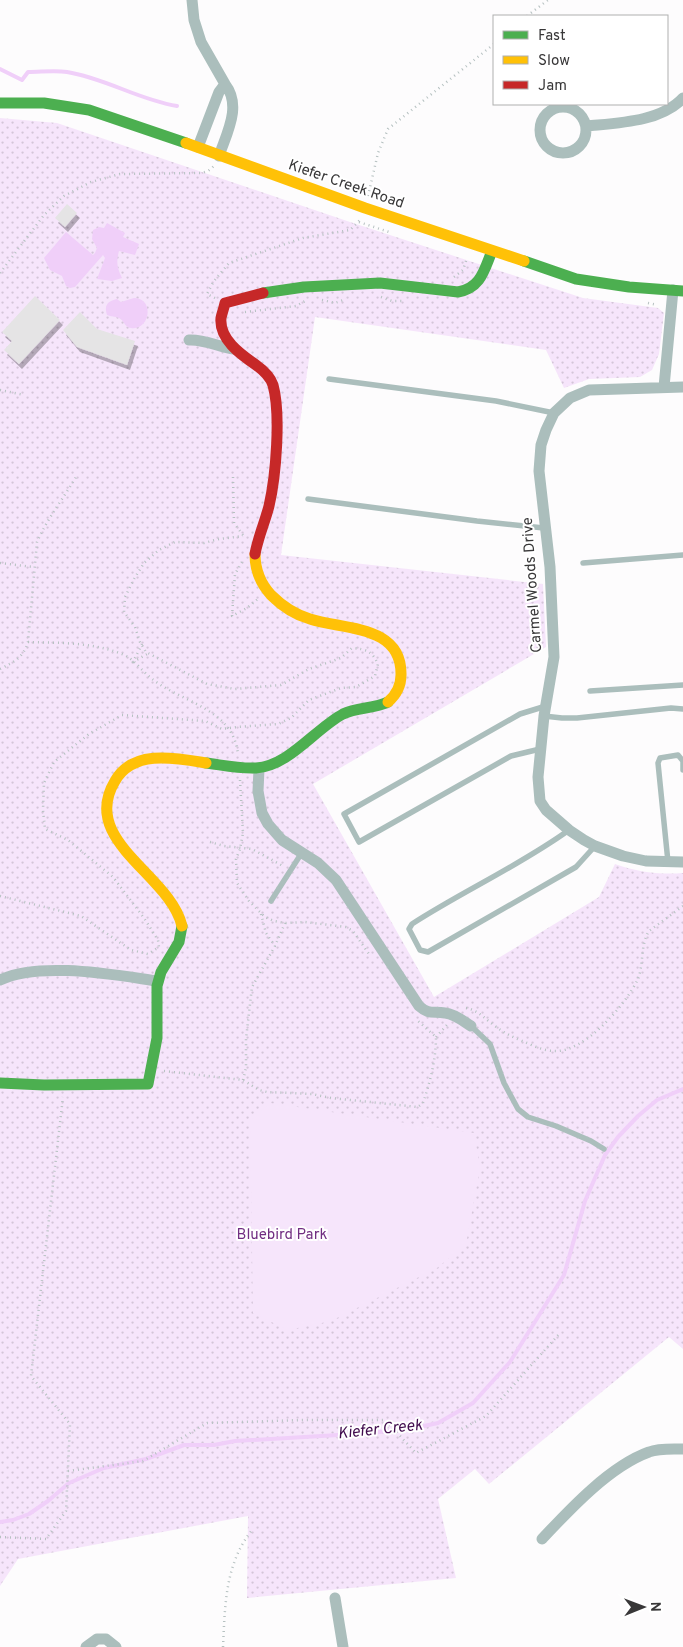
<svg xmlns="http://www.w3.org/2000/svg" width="683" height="1647" viewBox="0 0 683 1647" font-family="Overpass,sans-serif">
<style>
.park{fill:url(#park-dots)}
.pitch{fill:#f6e5fb}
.water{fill:#f0cff9}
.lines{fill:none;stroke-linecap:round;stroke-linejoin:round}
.stream{stroke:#f0cff9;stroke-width:4}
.building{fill:#e5e4e5;filter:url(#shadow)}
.path{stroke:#b6c1c1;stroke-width:2.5;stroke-dasharray:1 4;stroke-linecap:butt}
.lane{stroke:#abbebc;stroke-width:5.5}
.street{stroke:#abbebc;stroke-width:11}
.fast{stroke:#4caf50;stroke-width:11}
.slow{stroke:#ffc107;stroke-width:11}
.jam{stroke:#c62828;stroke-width:11}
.labels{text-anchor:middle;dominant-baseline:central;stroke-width:4;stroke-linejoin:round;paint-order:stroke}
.street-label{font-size:15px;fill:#383738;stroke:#fff}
.park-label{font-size:15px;fill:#712e82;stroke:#fff}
.water-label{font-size:16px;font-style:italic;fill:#400b4d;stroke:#fff}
</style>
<defs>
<pattern id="park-dots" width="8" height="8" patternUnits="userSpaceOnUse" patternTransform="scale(1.25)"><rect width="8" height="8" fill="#f6e5fb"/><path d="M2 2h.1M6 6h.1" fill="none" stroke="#d4c5d8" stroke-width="1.8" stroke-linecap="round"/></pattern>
<filter id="shadow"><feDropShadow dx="3" dy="5" stdDeviation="0" flood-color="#0004"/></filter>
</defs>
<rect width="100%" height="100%" fill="#fdfcfd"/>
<!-- park -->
<path class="park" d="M0,118l57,5 293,99 233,76 75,10 6,5 -5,41 -7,16 -12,7 -51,2 -25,9 -18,-38 -231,-33 -34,238 262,29 3,63 -233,137 121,213 165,-100 16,-33c22,8 45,11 68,9v476l-14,-12 -180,147 -14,-15 -37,30 18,79 -209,20 1,-82 -230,43 -18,27z"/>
<!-- pitch -->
<path class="pitch" d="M270,1103l204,30 6,35 -14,76 -29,24 -106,53 -43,9 -35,-17 -3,-192z"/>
<!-- water -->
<path class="water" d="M107,223l18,10 -2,4 16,7 -4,11 -16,-4c-3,11 -2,17 3,27l-10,3 -15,-2 8,-21 -2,-3 -28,32 -5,1 -4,-2 -4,-10 -12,-6 -6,-12 22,-26 27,23 2,-2 2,-5 -5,-9 1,-9 6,-3 5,1z
M134,298c21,0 16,33 -3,30 -7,-1 -6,-7 -12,-10 -4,-2 -8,-1 -12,-3 -3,-9 0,-14 10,-16l4,3z"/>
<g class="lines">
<!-- stream -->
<path class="stream" d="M0,69l22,11 6,-8c13,0 27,-2 39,0 38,6 72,28 110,34
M0,1522l13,-2 16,-6 19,-13 21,-18 35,-15 42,-9 38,-14h30l21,-4 137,-8 52,-7 14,-3 35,-20 37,-41 54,-87 21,-74 20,-46 13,-18 20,-21 19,-16 26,-11"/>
</g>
<!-- building -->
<path class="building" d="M67,204l10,9 -12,14 -10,-9z
M35,296l25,24 -41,44 -15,-14 8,-9 -10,-9z
M80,312l17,17 38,12 -8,24 -50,-18 -14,-17z"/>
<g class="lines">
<!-- path -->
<path class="path" d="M527,16l21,-16
M368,196l10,-43 10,-24 106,-85
M359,222l30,10
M0,273l44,-58 20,-19 27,-14 29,-8 82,-1 6,-2 6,-5
M454,277l9,-7 4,-12
M381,297l11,4h12
M215,298l-8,-4 7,-13 15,-18 74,-25 47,-8 10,-10
M322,300l13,3 11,-4
M648,303l9,2
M245,312l51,-6 9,-5
M0,390l24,5
M233,477l1,46 9,12v2
M242,562l-7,12 -3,42 15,-8 12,-10
M0,563l33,4
M28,642c31,1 64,0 94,12 11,4 19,16 29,24 30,25 83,30 87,77
M142,644l-9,18 16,-9
M0,669c14,-7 23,-11 28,-27l9,-100c10,-23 26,-43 39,-65
M240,780l3,53 -3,16 -4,10 1,24 12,18 16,16 9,4 11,2 20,-1 41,5 7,4 16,23
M210,842l14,4 28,3 31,17
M0,896l81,20 50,34 17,4 11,-7 -1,-7 -14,-22 -31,-41 -45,-37 -23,-11 -2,-19 1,-27 10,-21 35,-28 33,-19 83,6 17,8 15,-2 41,-3 13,-6 18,-18 32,-12 15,-1 19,-11 3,-12c-6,-13 -12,-15 -26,-16l-11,10 -32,11 -28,16 -46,4 -28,-5 -61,-32 -6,-10 -5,-15 -11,-15 1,-15 9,-18 10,-16 15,-13 16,-8 29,1 15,-4 24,-3
M261,914l5,19 9,13
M466,1008c12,2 19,11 29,18 9,7 19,12 30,16 8,4 20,9 29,9 31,2 72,-47 84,-72 6,-16 2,-33 11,-48l34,-25
M436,1037l11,-12
M164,1071l79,9 16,10 8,2 45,2 19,4 87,9 5,-4c7,-21 13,-43 13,-66l-18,-16
M243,1080l3,-12v-29l6,-52 23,-41 10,-23
M68,1471l75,-10 64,-38 95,-3h83l31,33 70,-37 74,-83
M0,1537l46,2 20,-28 4,-87 -39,-48 32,-279
M223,1647c2,-42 2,-83 29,-117"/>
<!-- lane -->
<path class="lane" d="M329,379l167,22 58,12
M308,499l169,22 67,7
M583,563l100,-8
M590,691l93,-6
M544,716l18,2h15l94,-10 12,1
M540,749l-29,7 -152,86 -15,-28 176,-100 26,-8
M569,830c-50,36 -106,61 -157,94l-3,5 11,21 8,2 148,-85 19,-21
M668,862l-10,-99 2,-5 18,-3 5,6v9
M271,901l30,-47
M471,1026l19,18 14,39 14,26 10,8 28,9 35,15 13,8"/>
<!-- street -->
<path class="street" d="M192,0l2,20 7,22 24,42
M540 130a23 23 0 1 1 46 0a23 23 0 1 1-46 0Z
M587,126c30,-3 74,-4 96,-28
M198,147l21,-55 6,-8c17,22 2,48 -6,72
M189,340c15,-1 30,7 45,9
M664,387l9,-97
M683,387l-94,3 -19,8 -16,15 -8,17 -5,15 -2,26 11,96 4,90 -10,59 -6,61 2,24 6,9 23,20 15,10 11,6 28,10 23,5 37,1
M259,769l-1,22 4,22 6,11 14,16 36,23 18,17 83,126c10,9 14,5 26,7 10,1 18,8 26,13
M0,980c40,-19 114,-5 158,1
M542,1539c28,-30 68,-73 107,-87 10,-4 23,-3 34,-3
M335,1598l8,49
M86,1647l11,-8h9l10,8"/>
<!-- fast -->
<path class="fast" d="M0,103h44l45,7 97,33
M524,261l52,18 53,8 54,4
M263,293l41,-6 76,-4 78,9c23,-4 26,-22 34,-41
M206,763c16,2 33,6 50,5 33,-2 59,-39 87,-54 14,-7 31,-5 45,-12
M0,1083l44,2 104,-1 9,-46v-52l4,-14 18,-30 3,-16"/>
<!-- slow -->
<path class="slow" d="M186,143l179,65 159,53
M255,554c0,16 5,29 16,41 11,11 25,20 39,24 35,11 92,6 91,56 0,11 -5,20 -13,27
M182,926c-12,-52 -103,-85 -67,-145 18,-32 61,-23 91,-18"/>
<!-- jam -->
<path class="jam" d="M255,554c3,-17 10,-32 14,-48 7,-30 12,-92 4,-121 -3,-9 -10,-15 -17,-20 -16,-11 -37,-26 -35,-47 1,-5 3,-10 4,-15l38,-10"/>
</g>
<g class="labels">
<!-- street labels -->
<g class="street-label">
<text transform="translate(346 185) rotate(19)">Kiefer Creek Road</text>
<text transform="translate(533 585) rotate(-94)">Carmel Woods Drive</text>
</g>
<!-- park labels -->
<g class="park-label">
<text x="282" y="1235">Bluebird Park</text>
</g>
<!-- water labels -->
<g class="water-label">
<text transform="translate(380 1430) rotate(-6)">Kiefer Creek</text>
</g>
</g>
<!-- legend -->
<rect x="493" y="15" width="175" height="90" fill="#ffffff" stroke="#afafaf"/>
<rect x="503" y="31" width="25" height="8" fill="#4caf50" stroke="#afafaf"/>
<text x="538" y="40" font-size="15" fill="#383738">Fast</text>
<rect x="503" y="56" width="25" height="8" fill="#ffc107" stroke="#afafaf"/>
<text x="538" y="65" font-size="15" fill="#383738">Slow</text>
<rect x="503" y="81" width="25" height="8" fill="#c62828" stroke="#afafaf"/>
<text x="538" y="90" font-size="15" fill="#383738">Jam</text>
<!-- north arrow -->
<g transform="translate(643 1607) rotate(89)" stroke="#ffffff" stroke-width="4" paint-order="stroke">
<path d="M0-4L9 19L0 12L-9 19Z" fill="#383738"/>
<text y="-8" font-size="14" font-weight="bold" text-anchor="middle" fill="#383738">N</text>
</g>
</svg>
